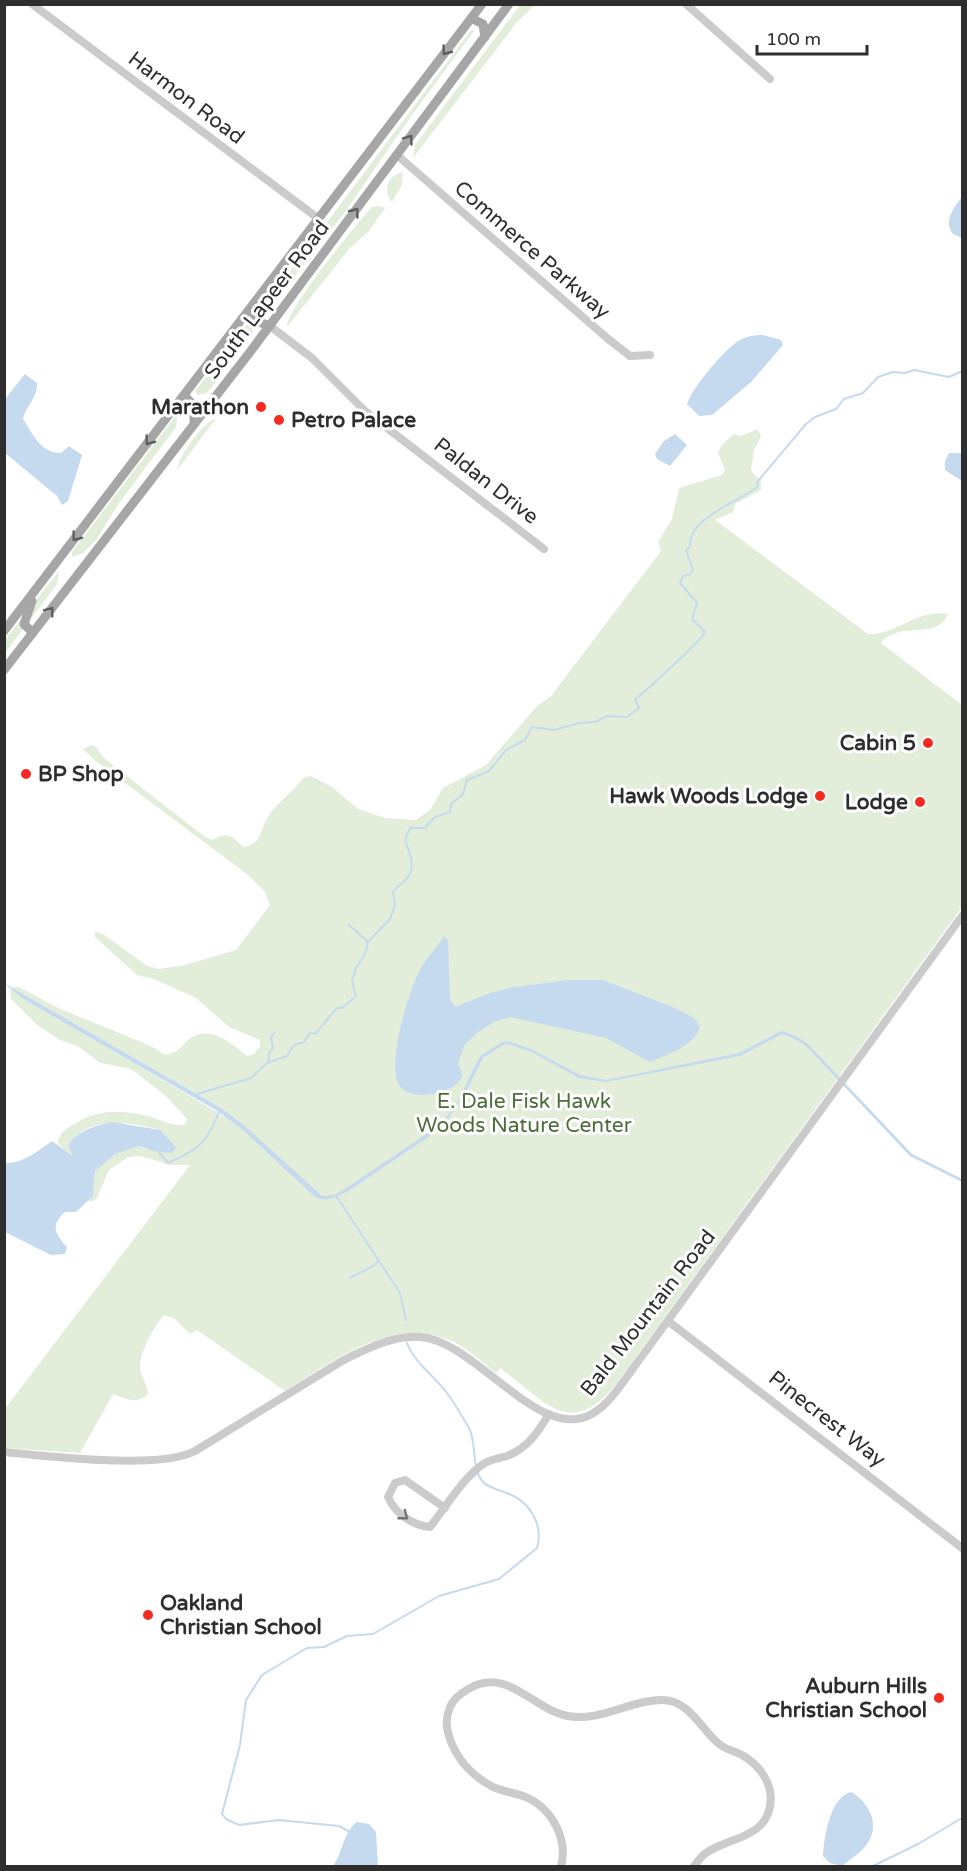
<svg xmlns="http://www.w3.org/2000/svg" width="967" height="1871" viewBox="0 0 967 1871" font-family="'Varela Round',sans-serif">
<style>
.green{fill:#e2edda}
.water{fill:#c5d9ef}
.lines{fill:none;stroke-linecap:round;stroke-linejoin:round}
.stream{stroke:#c5d9ef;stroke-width:2}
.minor{stroke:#cbcbcb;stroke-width:8}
.major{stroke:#a6a6a6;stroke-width:9}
.oneway{stroke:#5e5e5e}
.oneway2{stroke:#757575}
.poi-dot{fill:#f62a20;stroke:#fff;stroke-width:2}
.labels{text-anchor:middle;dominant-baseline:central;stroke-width:6;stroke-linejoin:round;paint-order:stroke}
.street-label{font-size:21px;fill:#2e2e2e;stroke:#fff}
.poi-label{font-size:21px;font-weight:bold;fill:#2e2e2e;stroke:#fff;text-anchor:end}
.park-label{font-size:21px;fill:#4a6e37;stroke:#fff}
</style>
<rect width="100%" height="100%" fill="#fff"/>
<!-- green -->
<path class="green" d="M520,5h15l-18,17 -104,136 2,-13z
M472,29l2,2 -62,84 -67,97 -82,104 -2,-6z
M403,172l-1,13 -10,17c-10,-12 -4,-27 11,-30z
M378,206l7,2 -16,23 -19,17 -63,79c-2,-16 63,-94 77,-111l8,-9z
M249,322l6,7 -48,64 -9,2 -3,-4z
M178,413l-2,14 -57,76 -23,37 -13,13 -11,4v-5z
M216,419l-5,6 -33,44c-1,-12 27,-49 38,-50z
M758,429l3,8 -7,13 -3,20 10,12v8l-26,14 -2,8 -18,8 153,114c28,1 50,-26 80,-20 -12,28 -47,5 -67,29l81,62v202l-345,476c-47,58 -71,19 -117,-15l-4,5c-15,-12 -31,-27 -49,-34 -59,-22 -115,23 -162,52l-88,-61 -7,4 -15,-15 -11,-4c-10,11 -24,36 -24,52 0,10 8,17 8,27 -12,11 -21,5 -35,0l-33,59 -75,-5 -1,-38 186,-245h-20l-29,-9 -13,1 -19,13 -13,30 -8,2c7,-9 5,-17 7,-28 2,-18 30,-23 44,-28l9,4 12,-20c-30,-8 -72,-15 -92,15l6,11 -3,1 -14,-15c4,-11 9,-13 19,-19 25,-15 50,-13 78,-5 12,4 20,9 32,6l1,-5 -20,-22 -29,-23 -10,-6 -28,-5 -21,-16 -19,-7 -24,-16 -25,-25 -1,-10 215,128 -4,-9 -210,-121h8l39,21 93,38 14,9c16,-4 13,-6 23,-15 22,-17 44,4 59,16l7,-2 6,-8v-6l-31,-13 -33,-29 -42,-19 -17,-4 -42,-38v-5l8,2 44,32 12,3 26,-4 51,-15 34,-45 -5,-13 -17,-17 -155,-116 -10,-10 8,-4 5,2 9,12 100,78 7,3c16,-10 20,-3 32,7 19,-3 16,-19 25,-32 10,-14 24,-23 34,-37l8,-2 21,11 26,22 27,9 31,2 14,-10 13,-22 43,-23 51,-59 14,-10 110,-145 -3,-9 14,-23 7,-31 43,-13 3,-5 -7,-17 3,-7 13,-12 6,2z
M59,571l-2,13 -52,69 -1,-12z"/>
<!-- water -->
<path class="water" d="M962,197v41l-9,-4c-10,-13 0,-25 9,-37z
M763,335l18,5 2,5 -32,37 -39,33 -13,1 -12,-12c5,-16 38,-56 53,-64 8,-4 15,-5 23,-5z
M25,374l12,9c1,15 -11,22 -14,36 10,16 18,34 38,34l8,-7 13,9 -14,46 -6,4 -5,-9 -52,-43v-54z
M675,434l12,11 -17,21 -13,-7 -2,-5 9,-13z
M949,453h13v28l-17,-11v-9z
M444,936l4,4 2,59 5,8 35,-14 25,-6 54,-7h34l72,28 19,10 6,8c-3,19 -34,29 -50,36l-44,-24 -96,-21 -14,4 -18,11 -13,12 -7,19c1,5 5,9 4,13 -7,20 -56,27 -64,7 -10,-24 10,-90 22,-113 6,-12 17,-22 24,-34z
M4,983l217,125 25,19 76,69 12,-1 14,-8 93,-63 16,-21 23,-47 22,-14 6,-1 25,9 47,25 26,5 133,-27 42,-22 13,4 14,9 104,110 50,25v3l-52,-26 -104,-110 -13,-8 -11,-4 -42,22 -134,26 -27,-4 -47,-26 -24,-8 -5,1 -20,13 -15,30 -25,39 -93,63c-12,6 -22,13 -35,7l-72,-67 -24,-18 -197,-114z
M112,1122l48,8 16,17 -4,6 -19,-2 -14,-5 -24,8 -20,17 -2,25 -17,16h-11c-15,13 -10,22 2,35l-2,7 -14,1 -46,-23v-69c17,1 33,-12 47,-22l21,15 -5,-11c10,-15 27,-19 44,-23z
M851,1792c18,10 30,33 16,52 -6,9 -17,15 -25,22l-12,-3 -7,-7c1,-19 7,-59 28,-64z
M357,1822l12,2 7,8 2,34h-45c10,-13 10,-34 24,-44z"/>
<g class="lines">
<!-- stream -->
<path class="stream" d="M349,925l19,17
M268,1062l1,-9 4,-5 -2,-10 3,-5
M197,1094l54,-16 16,-15 20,-7 7,-11 10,-3 6,-9 5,1 22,-26h5l14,-12 -4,-15 4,-13 9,-14 3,-12 22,-23 5,-14 -2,-13c4,-6 10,-8 14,-14 10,-12 2,-26 -2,-38l5,-12h15l10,-11 15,-5 1,-8 12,-10 4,-14 22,-9 17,-21 19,-10 7,-13 22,3 25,-7 16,-1 12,-6 20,1 12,-9 -4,-9c10,-7 68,-60 70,-67l-13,-13 5,-16 -17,-20 3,-7 6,-1 4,-5 -7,-20 4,-3c-3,-29 49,-45 67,-60l1,-6 48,-57 9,-7 21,-8 8,-10 19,-6 15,-16 15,-5 12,1 9,-3 35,7 13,-6
M159,1152l9,11c30,-13 39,-20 51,-51
M337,1197l63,96 6,27
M350,1278l23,-12 6,-6
M350,1832l-11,-6 -60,-6 -40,5 -13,-6 -4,-5 18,-69 6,-45 16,-25 45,-27 17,-1 23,-11 26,-2 66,-38 60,-17 38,-31c7,-24 -8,-47 -30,-55 -8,-3 -19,-5 -25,-12 -11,-15 -5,-37 -13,-53 -7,-12 -14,-24 -22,-35 -12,-16 -34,-32 -40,-50
M873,1866l45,-22 44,-26"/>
<!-- minor -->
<path class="minor" d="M32,4l287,215
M686,4l84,75
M397,155l210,183 23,18 20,-1
M270,326l42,32 53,53 179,138
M668,1321l294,227
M4,1452c44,4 155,18 191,-1l147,-90c24,-12 51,-26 78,-24 55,3 119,107 172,77 19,-11 32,-34 45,-51l325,-447
M445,1508l-40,-28 -10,3 -7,14c7,16 25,29 42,30 15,-19 35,-52 55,-64 6,-4 15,-5 22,-7 21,-8 31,-24 42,-42
M561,1866c7,-26 -8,-56 -33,-68 -11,-5 -24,-6 -35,-11 -19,-10 -34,-25 -42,-45 -5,-13 -6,-23 -1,-35 3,-8 13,-15 20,-19 38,-21 62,21 98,28 32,6 62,-16 94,-16 27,0 38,28 56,43 7,7 15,7 24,12 21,12 36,36 25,61 -10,22 -43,24 -61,37 -5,3 -8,9 -12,13"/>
<!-- major -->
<path class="major" d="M471,18l12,6 2,13
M252,306l4,15 14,5
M184,395l10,11v17
M32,601l-8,23 9,9
M4,631l478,-627
M4,670l246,-318 259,-348"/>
</g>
<!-- one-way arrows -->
<defs><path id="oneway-chevron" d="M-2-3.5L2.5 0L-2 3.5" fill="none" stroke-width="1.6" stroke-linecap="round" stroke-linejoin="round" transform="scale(1.5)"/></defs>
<g class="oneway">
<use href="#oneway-chevron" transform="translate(446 51) rotate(127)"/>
<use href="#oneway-chevron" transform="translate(409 139) rotate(-54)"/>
<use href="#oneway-chevron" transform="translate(355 212) rotate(-53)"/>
<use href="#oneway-chevron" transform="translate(149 441) rotate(127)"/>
<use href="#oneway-chevron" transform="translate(76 537) rotate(127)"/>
<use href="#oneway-chevron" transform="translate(50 611) rotate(-52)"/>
</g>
<use class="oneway2" href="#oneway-chevron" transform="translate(404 1516) rotate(38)"/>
<!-- markers -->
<g class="poi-dot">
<circle cx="261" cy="407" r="6"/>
<circle cx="279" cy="420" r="6"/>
<circle cx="928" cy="743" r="6"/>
<circle cx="26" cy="774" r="6"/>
<circle cx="820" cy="796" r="6"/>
<circle cx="920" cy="802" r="6"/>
<circle cx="148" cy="1615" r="6"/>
<circle cx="939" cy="1698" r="6"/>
</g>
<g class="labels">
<!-- street labels -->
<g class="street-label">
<text transform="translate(186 98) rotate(37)">Harmon Road</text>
<text transform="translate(532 250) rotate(41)">Commerce Parkway</text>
<text transform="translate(267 300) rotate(-53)">South Lapeer Road</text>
<text transform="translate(486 481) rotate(38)">Paldan Drive</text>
<text transform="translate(648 1313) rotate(-52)">Bald Mountain Road</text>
<text transform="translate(827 1419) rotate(38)">Pinecrest Way</text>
</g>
<!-- poi labels -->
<g class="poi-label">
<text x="249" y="407">Marathon</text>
<text x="291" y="420" text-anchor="start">Petro Palace</text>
<text x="916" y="743">Cabin 5</text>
<text x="38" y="774" text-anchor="start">BP Shop</text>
<text x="808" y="796">Hawk Woods Lodge</text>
<text x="908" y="802">Lodge</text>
<text x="160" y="1603" text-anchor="start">Oakland<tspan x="160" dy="24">Christian School</tspan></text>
<text x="927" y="1686">Auburn Hills<tspan x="927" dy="24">Christian School</tspan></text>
</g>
<!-- park labels -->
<g class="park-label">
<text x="524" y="1101">E. Dale Fisk Hawk<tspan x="524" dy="24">Woods Nature Center</tspan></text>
</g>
</g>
<!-- border -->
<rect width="967" height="1871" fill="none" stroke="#2e2e2e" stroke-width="12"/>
<!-- scale -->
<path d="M757 45v9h110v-9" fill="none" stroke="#2e2e2e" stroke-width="3"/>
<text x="766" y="45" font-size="18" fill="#2e2e2e" stroke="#ffffff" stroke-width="4.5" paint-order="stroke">100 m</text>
</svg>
